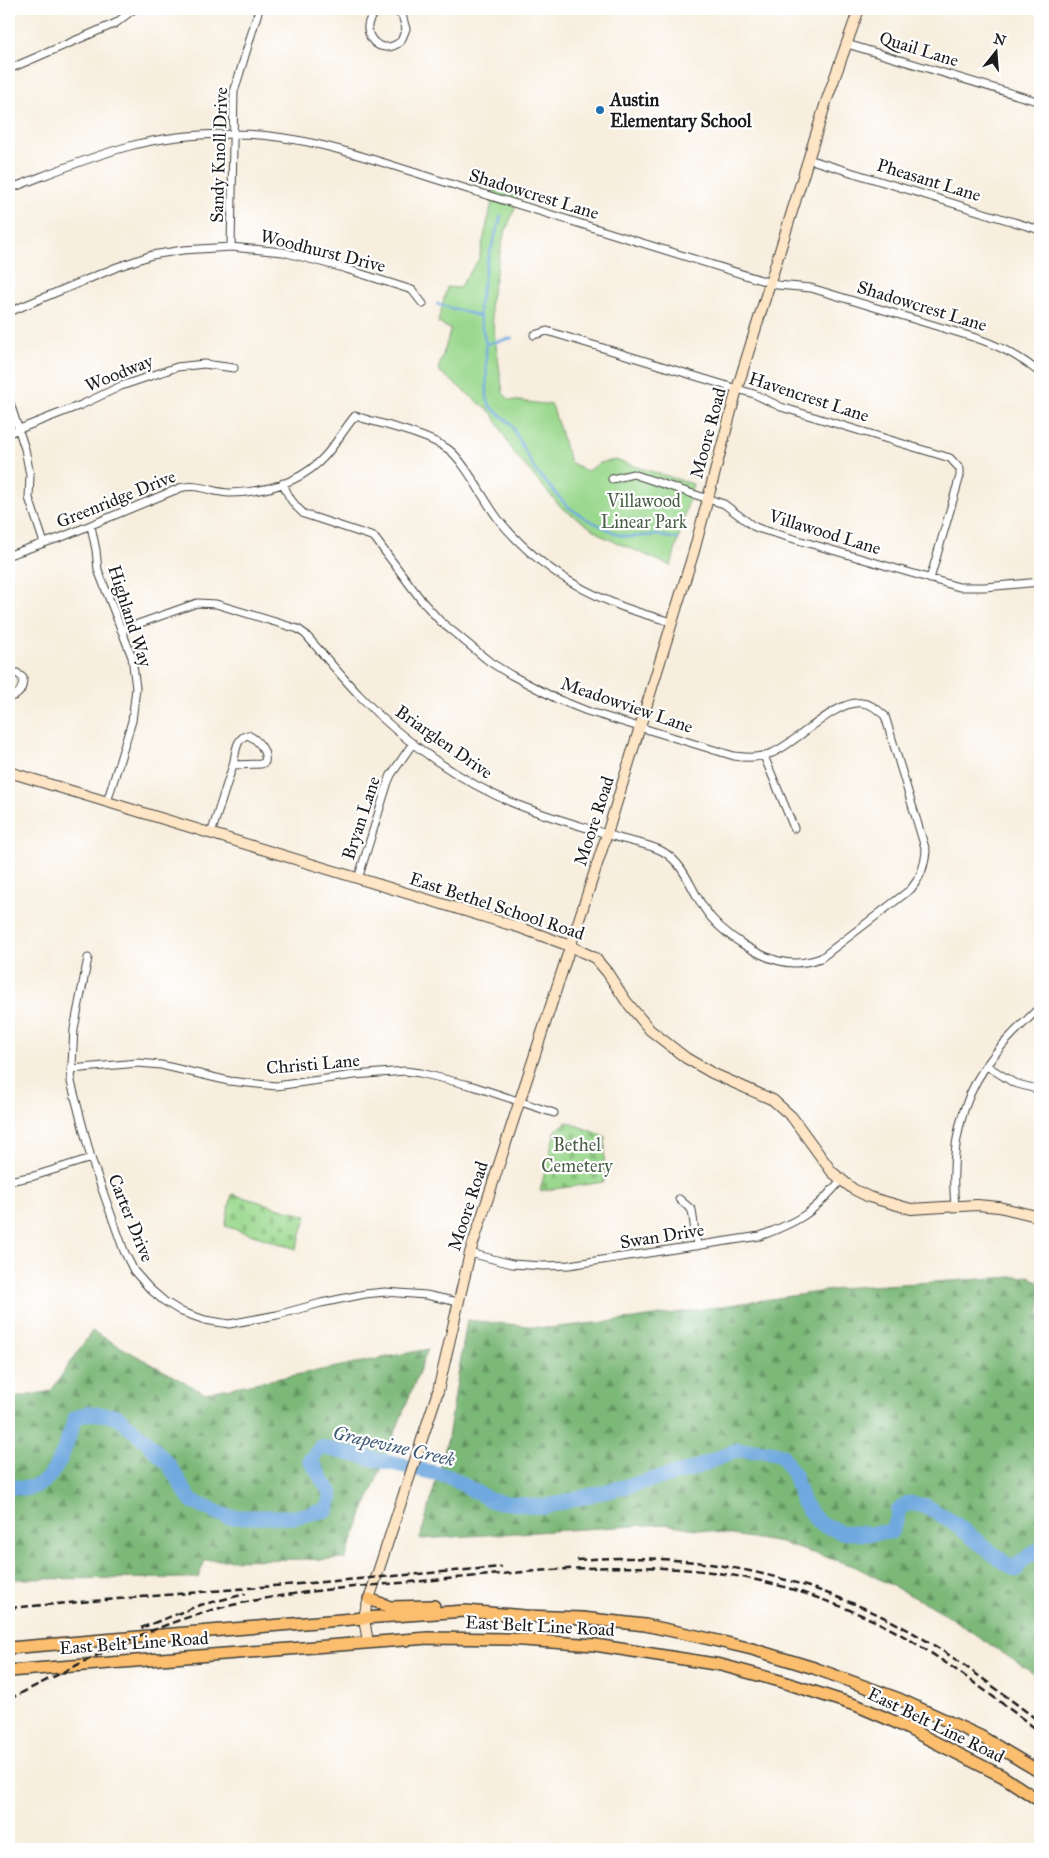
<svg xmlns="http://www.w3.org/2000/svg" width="1049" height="1858" viewBox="0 0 1049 1858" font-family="'IM FELL Great Primer',serif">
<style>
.forest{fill:url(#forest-firs);stroke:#4c6a4a}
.cemetery{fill:url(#cemetery-stones);stroke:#5b7a54}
.green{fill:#9ad88d;stroke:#5b7a54}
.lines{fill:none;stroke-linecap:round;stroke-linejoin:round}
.stream{stroke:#6fa9df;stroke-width:2.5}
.river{stroke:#6fa9df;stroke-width:15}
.street-casing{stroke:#3d3c39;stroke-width:9}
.secondary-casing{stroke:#3d3c39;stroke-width:12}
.primary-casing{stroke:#3d3c39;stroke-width:14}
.street{stroke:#fff;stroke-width:7}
.secondary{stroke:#fde5c5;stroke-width:10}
.primary{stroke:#fabe6e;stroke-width:11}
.rail{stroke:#1c1c1c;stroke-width:2.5;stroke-dasharray:8 4;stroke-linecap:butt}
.poi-dot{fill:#1f6fb2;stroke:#fff;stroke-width:2}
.labels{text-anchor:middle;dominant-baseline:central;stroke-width:4.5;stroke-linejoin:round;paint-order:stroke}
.street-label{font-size:18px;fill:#1c1c1c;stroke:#fff}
.poi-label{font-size:18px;font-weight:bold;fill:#1c1c1c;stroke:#fff;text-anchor:start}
.park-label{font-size:18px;fill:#485e44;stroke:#fff}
.water-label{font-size:19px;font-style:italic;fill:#415b74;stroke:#fff}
</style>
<defs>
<pattern id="forest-firs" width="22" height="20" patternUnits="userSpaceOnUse" patternTransform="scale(1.25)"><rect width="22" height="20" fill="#7bb878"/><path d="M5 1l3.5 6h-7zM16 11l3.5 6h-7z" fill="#649562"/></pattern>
<pattern id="cemetery-stones" width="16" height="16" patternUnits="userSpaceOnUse" patternTransform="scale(1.25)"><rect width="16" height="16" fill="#9ad88d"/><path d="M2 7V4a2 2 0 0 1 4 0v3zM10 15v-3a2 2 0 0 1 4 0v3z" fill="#84b979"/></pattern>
</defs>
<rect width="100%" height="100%" fill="#fff"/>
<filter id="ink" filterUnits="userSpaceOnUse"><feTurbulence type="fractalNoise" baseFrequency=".02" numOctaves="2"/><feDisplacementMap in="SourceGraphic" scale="10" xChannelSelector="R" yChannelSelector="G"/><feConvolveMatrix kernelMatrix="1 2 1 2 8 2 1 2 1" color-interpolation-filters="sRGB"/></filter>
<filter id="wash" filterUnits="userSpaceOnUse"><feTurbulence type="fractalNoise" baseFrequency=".0096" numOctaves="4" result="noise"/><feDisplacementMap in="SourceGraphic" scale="20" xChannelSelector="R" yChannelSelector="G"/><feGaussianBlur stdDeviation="1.12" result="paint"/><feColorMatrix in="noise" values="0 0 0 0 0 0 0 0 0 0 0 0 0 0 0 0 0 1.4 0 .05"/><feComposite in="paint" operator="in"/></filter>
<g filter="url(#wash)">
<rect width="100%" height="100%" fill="#f7eede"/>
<!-- forest -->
<path class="forest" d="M1029,1276l11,8v394l-101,-68 -85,-44 -73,-23 -116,-19 -245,15 28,-101 19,-118 80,8 87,-9 219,-32z
M92,1331l112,62 224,-44 -83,210 -140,1 -7,18 -189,1v-180l42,-8z"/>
<!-- cemetery -->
<path class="cemetery" d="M567,1122l38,14 -1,46 -64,9 15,-60z
M232,1194l75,22 -11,33 -71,-23z"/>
<!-- green -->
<path class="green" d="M495,189l24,8 -16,41 -13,65 13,90 7,7 42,5 18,57 17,9 13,-8 15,-3 78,24 -22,82 -67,-29 -43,-30 -48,-55 -20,-38 -55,-44 13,-41 -13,-6 9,-36 12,1 20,-29z"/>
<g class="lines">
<!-- stream -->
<path class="stream" d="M501,216l-14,46 -8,43 1,14 6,25 1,53 3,9 20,17 25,47 32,36 18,12 34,17 11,2 26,-2 21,4
M437,304l42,12
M486,344l26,-6"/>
<!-- river -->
<path class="river" d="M9,1486c6,1 13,3 19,2 30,-4 39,-47 47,-70l13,-5 29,3 28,24 24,25 22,36 37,16h67l32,-7 5,-15 -22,-35 11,-13 127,29 44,25 52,6 143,-36 51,-21 29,1 15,4 12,20 9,28 17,21 21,8 26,2 24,-2 6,-12 1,-10 10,-7 18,3 27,16 48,38 15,10 6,-9 18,-12"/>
</g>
</g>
<g filter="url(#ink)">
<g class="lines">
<!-- street casing -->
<g class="street-casing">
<path id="street" d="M384,9c-33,10 -9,54 17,32l5,-12 -4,-14 -12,-6
M847,44l193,58
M9,69l107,-46 18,-14
M808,159l232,71
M9,173l5,14
M9,189c40,-15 79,-32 121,-43 33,-9 69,-12 103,-12 73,-1 149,29 218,50 109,33 217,67 326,101l34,3 165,50c24,8 45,19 64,35
M231,247l3,-155 25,-83
M9,312l108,-45 35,-12 31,-5 48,-3 52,5 57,15 72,23 11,14
M534,335l13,-4 207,63 27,13 169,51 10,11v7l-30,103
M9,400l16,49 5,26 -1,23 15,45
M9,433l72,-28 40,-19 56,-19 27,-3 30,4
M612,479l21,-5 60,20 31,10 29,22 7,3 199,58h26l55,-5
M91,526l5,24 2,20 34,87 4,31 -4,33 -25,81
M9,555l53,-18 118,-49c21,-5 31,5 50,5 34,-1 71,-10 95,-37 11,-12 19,-27 30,-40 26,8 72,18 93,33 17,12 36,52 51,71 31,38 73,67 119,85 17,7 36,12 54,17
M121,630l76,-27 19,1 82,25 7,5c18,20 36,42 55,62 41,44 102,87 158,109 33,13 67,22 101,33 13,4 30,6 43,13 23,13 28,37 42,57 16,25 60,55 91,55 9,0 17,-2 26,-5l90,-69c10,-12 14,-23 15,-38l-41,-135c-7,-6 -13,-12 -23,-13 -26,-4 -65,40 -90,50 -12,5 -25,5 -38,3l-147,-45 -30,-12 -46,-24 -21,-13 -50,-41 -18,-20 -48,-64 -70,-23c-11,-9 -16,-18 -21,-31
M9,672l8,1 6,5c0,10 -3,18 -14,19
M248,735c10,5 19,15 17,27l-4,2 -28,1c3,-11 2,-27 15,-30z
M764,756l30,72
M211,834l22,-69
M358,879l30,-97 3,-7 22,-32
M88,958l-14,71 -3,53 20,76 33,93 10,20 16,18 14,12 18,11 23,8 24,4 48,-9 44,-12 44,-9 20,-2 41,3 32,7
M987,1066l27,17 26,7
M71,1069l67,-6 23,2 68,16 47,5 78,-11 51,-4 15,2 53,13 81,27
M9,1181l25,-5 57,-18
M679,1199l13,11 5,36
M955,1207c-5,-55 4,-110 40,-153 13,-17 30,-32 45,-47
M470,1253l42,11 31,2 26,-1 191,-29c40,-15 53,-23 81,-56"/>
</g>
<!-- secondary casing -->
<g class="secondary-casing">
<path id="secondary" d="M9,772l512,156 49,18 25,12 12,14 19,29 24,29 36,28 26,15 61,27 19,17 40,55 21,17 16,8 42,12 66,-4 22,2 41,10
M368,1643l-4,-25 2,-10 72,-217 32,-138 137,-419 87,-283 43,-162 89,-287 33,-93"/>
</g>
<!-- primary casing -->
<g class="primary-casing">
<path id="primary" d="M369,1599l21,8 44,-1
M9,1648l355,-30 101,-7 60,5 57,2 63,7 56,12 51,12 62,19 85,31 81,37 60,36
M9,1671l419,-33 80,1 87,6 126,20 59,16 78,25 37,16 107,54 38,25"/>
</g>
<!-- street -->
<use href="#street" class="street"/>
<!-- secondary -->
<use href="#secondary" class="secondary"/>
<!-- primary -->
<use href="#primary" class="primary"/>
<!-- rail -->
<path class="rail" d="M577,1560c112,-9 223,13 322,65 51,27 96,63 141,97
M9,1608l493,-41
M141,1628l59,-23 46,-11
M9,1699c64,-31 127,-67 196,-87 74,-21 152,-25 229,-32 129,-11 255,-29 381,17 29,10 58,22 85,37 50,29 95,64 140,98"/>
</g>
</g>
<!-- markers -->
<circle class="poi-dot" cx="600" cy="110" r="5"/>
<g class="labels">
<!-- street labels -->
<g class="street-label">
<text transform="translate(919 49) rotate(17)">Quail Lane</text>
<text transform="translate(219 155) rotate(-88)">Sandy Knoll Drive</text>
<text transform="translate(929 180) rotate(17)">Pheasant Lane</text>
<text transform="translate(534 194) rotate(17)">Shadowcrest Lane</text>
<text transform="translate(323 251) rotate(14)">Woodhurst Drive</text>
<text transform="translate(922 306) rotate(17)">Shadowcrest Lane</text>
<text transform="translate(119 373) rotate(-22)">Woodway</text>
<text transform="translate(809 397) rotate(18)">Havencrest Lane</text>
<text transform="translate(708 433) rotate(-75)">Moore Road</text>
<text transform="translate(116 499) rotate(-22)">Greenridge Drive</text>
<text transform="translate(825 532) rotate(17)">Villawood Lane</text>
<text transform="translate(130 616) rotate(72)">Highland Way</text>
<text transform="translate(627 705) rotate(19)">Meadowview Lane</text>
<text transform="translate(444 742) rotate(35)">Briarglen Drive</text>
<text transform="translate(361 818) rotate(-72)">Bryan Lane</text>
<text transform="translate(594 821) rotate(-72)">Moore Road</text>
<text transform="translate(497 906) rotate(18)">East Bethel School Road</text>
<text transform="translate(313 1064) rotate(-5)">Christi Lane</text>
<text transform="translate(468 1206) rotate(-72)">Moore Road</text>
<text transform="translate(131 1218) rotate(68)">Carter Drive</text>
<text transform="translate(662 1236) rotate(-9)">Swan Drive</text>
<text transform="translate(540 1626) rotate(3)">East Belt Line Road</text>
<text transform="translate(134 1643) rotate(-4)">East Belt Line Road</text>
<text transform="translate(936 1725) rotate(26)">East Belt Line Road</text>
</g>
<!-- poi labels -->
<g class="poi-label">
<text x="610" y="100">Austin<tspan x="610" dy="21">Elementary School</tspan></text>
</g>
<!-- park labels -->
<g class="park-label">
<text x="644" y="501">Villawood<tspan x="644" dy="21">Linear Park</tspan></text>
<text x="577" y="1145">Bethel<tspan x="577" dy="21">Cemetery</tspan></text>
</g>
<!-- water labels -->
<g class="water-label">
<text transform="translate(394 1446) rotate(13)">Grapevine Creek</text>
</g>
</g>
<!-- margin -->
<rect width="1049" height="1858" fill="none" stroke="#fff" stroke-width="30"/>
<!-- north arrow -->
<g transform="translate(996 52) rotate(17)" stroke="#ffffff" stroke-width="4" paint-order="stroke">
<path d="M0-4L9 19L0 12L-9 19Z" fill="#1c1c1c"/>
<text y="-8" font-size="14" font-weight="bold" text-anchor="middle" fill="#1c1c1c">N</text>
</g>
</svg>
